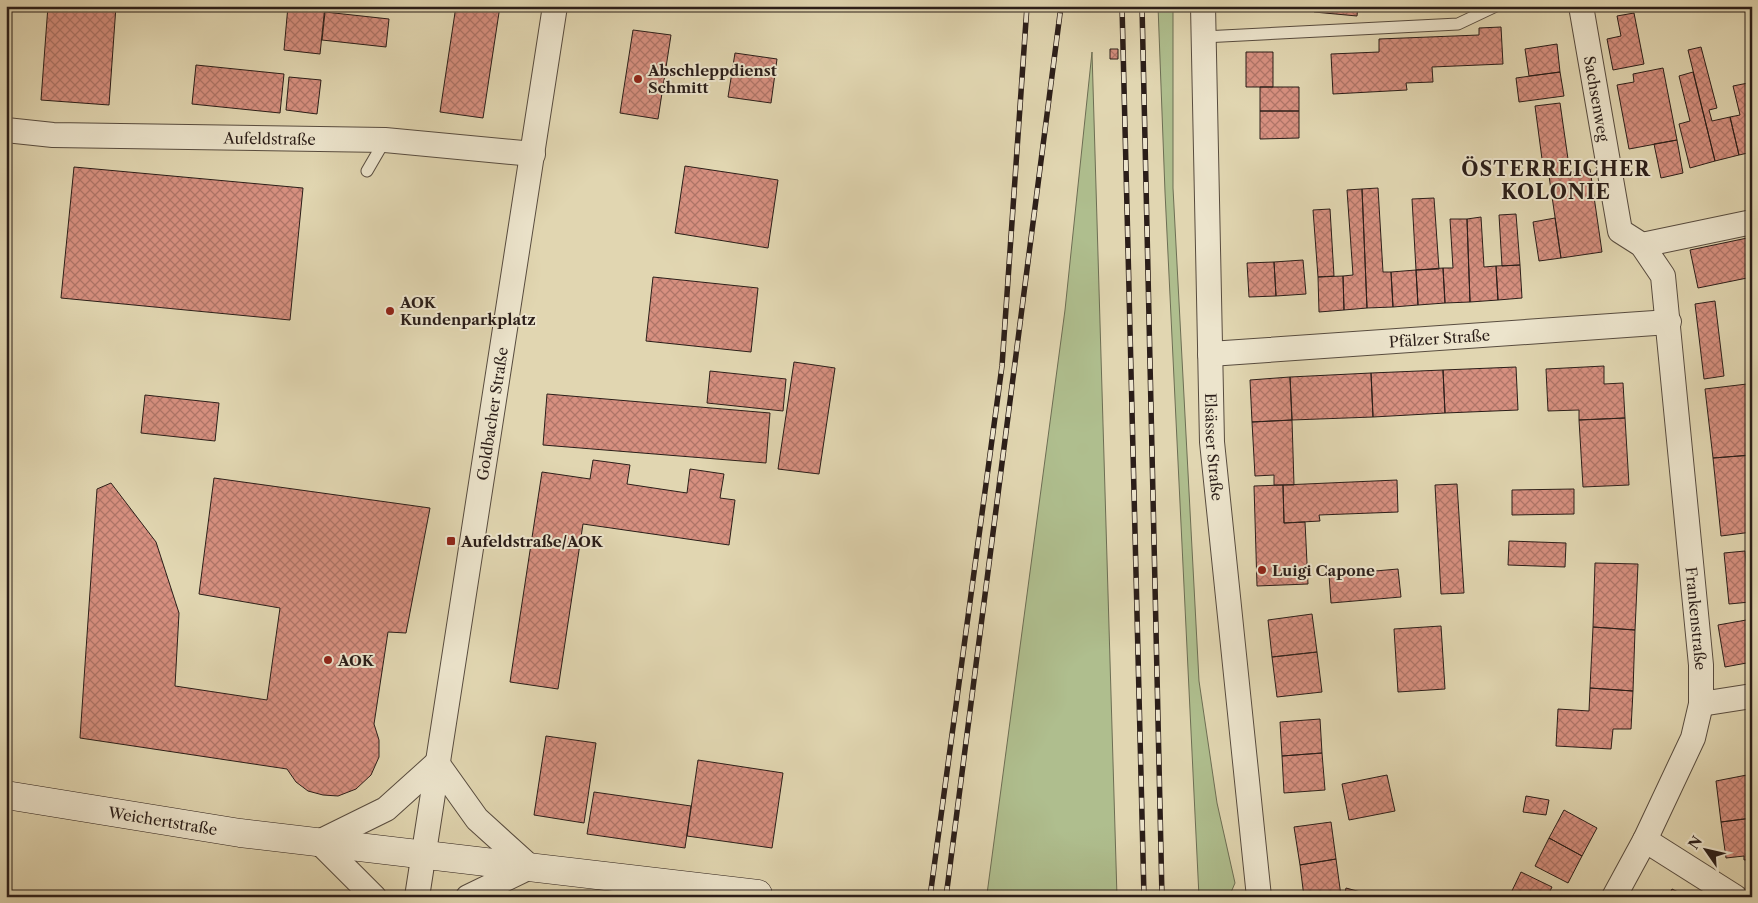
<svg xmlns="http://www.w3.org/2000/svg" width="1758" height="903" viewBox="0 0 1758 903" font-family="'Libre Caslon Text',serif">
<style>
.grass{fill:#afbe8e;stroke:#6d6e54}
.building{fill:url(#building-cross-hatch);stroke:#2b1e19}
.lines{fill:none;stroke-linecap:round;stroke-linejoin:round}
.service-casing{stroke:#584c3f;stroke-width:13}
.minor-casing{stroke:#584c3f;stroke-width:26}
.secondary-casing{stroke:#2b1e19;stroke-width:29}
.service{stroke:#ece4cc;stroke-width:11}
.minor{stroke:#ece4cc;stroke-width:24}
.secondary{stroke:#ece4cc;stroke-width:28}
.rail-casing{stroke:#2b1e19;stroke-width:5.5}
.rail{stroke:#ece4cc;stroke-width:4;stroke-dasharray:11;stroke-linecap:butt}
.poi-dot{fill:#8f2418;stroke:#ece4cc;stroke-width:2}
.labels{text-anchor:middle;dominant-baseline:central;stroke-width:4;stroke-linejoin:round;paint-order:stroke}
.poi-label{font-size:15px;font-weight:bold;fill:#2b1e19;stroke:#ece4cc;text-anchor:start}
.street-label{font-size:15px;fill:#2b1e19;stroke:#ece4cc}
.district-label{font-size:20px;font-weight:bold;letter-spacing:1px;fill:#2b1e19;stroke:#ece4cc}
</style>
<defs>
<pattern id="building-cross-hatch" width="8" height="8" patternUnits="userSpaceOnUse" patternTransform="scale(1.25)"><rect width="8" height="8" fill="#d79080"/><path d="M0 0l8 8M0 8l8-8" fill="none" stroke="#af7568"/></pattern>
</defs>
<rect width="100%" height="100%" fill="#e1d6b1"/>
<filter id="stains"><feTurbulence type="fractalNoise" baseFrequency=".004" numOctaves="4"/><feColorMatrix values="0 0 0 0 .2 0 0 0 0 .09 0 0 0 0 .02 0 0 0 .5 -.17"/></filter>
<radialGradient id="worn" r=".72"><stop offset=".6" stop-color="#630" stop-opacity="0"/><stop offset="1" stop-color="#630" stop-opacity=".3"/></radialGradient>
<!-- grass -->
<path class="grass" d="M1158,6h15v182l26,493 18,122 18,80 -6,14h-30l-34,-705z
M1092,52l25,845h-117l-13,-3 78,-584z"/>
<!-- building -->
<path class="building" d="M48,6h68l-7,99 -68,-5z
M288,6h37l-5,48 -36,-4z
M456,6h44l-17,112 -43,-6z
M1314,6h44l-1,10 -43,-4z
M1381,6h44v1l-44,1z
M325,12l64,7 -3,28 -64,-7z
M1634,13l10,51 -31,6 -6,-31 14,-3 -4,-20z
M1501,27l2,37 -71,3 1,15 -27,1 1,7 -74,4 -2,-40 48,-2v-13l100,-4v-7z
M633,30l38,5 -13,84 -38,-6z
M1557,44l3,28 -31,4 -4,-27z
M1701,47l16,61 -8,2 3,11 18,-4 9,38 -24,6 -27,-111z
M1110,49h8v10h-8z
M1246,52h27v35h-27z
M735,53l42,6 -6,44 -43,-6z
M196,65l88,9 -4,39 -88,-9z
M1663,68l14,72 -48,9 -12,-64 17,-3 -1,-8z
M1560,72l4,24 -45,6 -3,-24z
M1693,72l22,89 -25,7 -11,-44 11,-3 -11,-45z
M289,77l32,3 -4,34 -31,-4z
M1748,83l4,16v53l-13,3 -9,-38 10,-2 -7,-29z
M1260,87h39v24h-39z
M1560,103l10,70 -21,3 -3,-17h-4l-7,-53z
M1260,111h39v27l-39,1z
M1677,140l6,33 -22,5 -7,-34z
M685,166l93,14 -10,68 -93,-15z
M74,167l229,21 -13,132 -229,-22z
M1590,169l12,83 -41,6 -12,-82z
M1378,188l5,84h8l2,35 -26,1 -5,-119z
M1362,189l5,119 -23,2 -1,-34 10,-1 -6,-85z
M1434,198l5,71 -23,1 -4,-71z
M1330,209l4,67 -16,1 -5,-67z
M1516,214l4,51 -18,1 -3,-51z
M1481,217l3,50 12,-1 2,34 -28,2 -3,-83z
M1555,218l6,40 -22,3 -6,-39z
M1450,219h17l3,83 -25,1 -2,-35h10z
M1752,237v40l-54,11 -8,-38z
M1303,260l3,34 -30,2 -2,-34z
M1274,262l2,34 -27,1 -2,-34z
M1520,265l2,33 -24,2 -2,-34z
M1443,268l2,35 -27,2 -2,-35z
M1416,270l2,35 -25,2 -2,-35z
M1343,276l1,34 -25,2 -1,-35z
M653,277l105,11 -7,64 -105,-11z
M1715,301l9,75 -20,3 -9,-75z
M794,362l41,6 -16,106 -41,-5z
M1604,366v18l19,-1 2,35 -46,2v-10l-31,1 -2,-42z
M1516,367l2,43 -73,3 -2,-43z
M1443,370l2,43 -72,4 -2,-44z
M710,371l76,8 -3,32 -76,-8z
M1371,373l2,44 -81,3 -2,-43z
M1290,377l2,43 -40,2 -2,-42z
M1747,384l5,71 -39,3 -8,-69z
M547,394l223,19 -4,50 -223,-18z
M145,395l74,8 -4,38 -74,-8z
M1625,418l4,67 -46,2 -4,-67z
M1292,420l2,65h-20v-10l-19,1 -3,-54z
M1752,455v77l-31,4 -8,-78z
M593,460l37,5 -3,19 60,9 3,-24 34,5 -4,24 15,2 -6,45 -146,-21 -25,165 -48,-7 32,-210 48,7z
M214,478l216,30 -24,125 -18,-1 -14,92 5,16v17l-8,18 -15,14 -18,7 -15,-1 -15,-4 -12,-9 -9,-13 -207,-31 17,-249 14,-6 45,59 23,71 -4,73 92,14 13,-92 -81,-14z
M1397,480l1,32 -79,3 1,6 -36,2 -1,-38z
M1457,484l7,109 -23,1 -6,-109z
M1283,485l1,38 21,-1 3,62 -51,2 -3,-100z
M1574,489v25l-62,1v-25z
M1509,541l57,2 -1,24 -57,-2z
M1745,551l5,51 -21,2 -5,-51z
M1595,563l43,1 -3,66 -42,-3z
M1398,569l3,28 -70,6 -2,-28z
M1312,614l5,38 -45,5 -4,-37z
M1752,619v43l-27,5 -7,-42z
M1441,626l4,63 -47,3 -4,-63z
M1593,627l42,3 -2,61 -43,-3z
M1317,652l5,40 -45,5 -5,-40z
M1590,688l43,3 -2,38h-18l-2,20 -55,-3 2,-37 31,2z
M1320,719l2,34 -40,3 -2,-34z
M546,736l50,7 -12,80 -50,-8z
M1322,753l3,37 -41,3 -2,-37z
M698,760l85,13 -11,75 -85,-12z
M1752,774v44l-31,4 -5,-41z
M1387,775l8,36 -46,9 -7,-36z
M594,792l97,14 -6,42 -98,-14z
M1526,796l23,4 -3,15 -23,-3z
M1564,810l33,18 -15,28 -33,-18z
M1752,818v41l-8,1v-4l-18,2 -5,-36z
M1331,822l5,37 -36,6 -6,-38z
M1549,838l33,18 -14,27 -33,-17z
M1336,859l5,37 -37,1 -4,-32z
M1521,872l31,15 -5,10h-38z
M1346,888l33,9h-35z
M1672,889l12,6 1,-3 9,5h-26z"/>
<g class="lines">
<!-- service casing -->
<g class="service-casing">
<path id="service" d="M1203,37l255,-13 38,-18
M367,171l18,-31"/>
</g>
<!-- minor casing -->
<g class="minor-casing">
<g id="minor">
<path id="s1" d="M1203,6l9,436 47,455"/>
<path id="s2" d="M1581,6l39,225 22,14 21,31 38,389v39l-8,34 -48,102 -31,57"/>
<path id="s3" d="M6,130l47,5 332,5 148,14"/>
<path d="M1642,245l110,-23"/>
<path id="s4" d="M1210,354l459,-32"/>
<path d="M1701,704l51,-8"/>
<path d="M437,763l40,56 53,48 -62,30"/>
<path d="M1645,840l90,57"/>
<path d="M374,897l-55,-55 67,-33 51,-46"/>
<path id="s5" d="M417,897l138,-891"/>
</g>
</g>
<!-- secondary casing -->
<g class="secondary-casing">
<g id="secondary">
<path id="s6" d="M6,795l234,38 518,61"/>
</g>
</g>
<!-- service -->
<use href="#service" class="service"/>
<!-- minor -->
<use href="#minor" class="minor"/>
<!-- secondary -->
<use href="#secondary" class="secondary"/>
<!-- rail casing -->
<g class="rail-casing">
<path id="rail" d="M1122,6l22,891
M1142,6l20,891
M930,897l72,-531 25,-360
M946,897l115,-891"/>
</g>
<!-- rail -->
<use href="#rail" class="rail"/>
</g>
<!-- markers -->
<g class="poi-dot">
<circle cx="638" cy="79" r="5"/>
<circle cx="390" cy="311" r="5"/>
<rect x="446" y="536" width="10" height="10" rx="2.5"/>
<circle cx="1262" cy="570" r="5"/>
<circle cx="328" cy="660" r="5"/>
</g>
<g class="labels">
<!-- poi labels -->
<g class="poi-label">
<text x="648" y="70">Abschleppdienst<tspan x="648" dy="17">Schmitt</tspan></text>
<text x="400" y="302">AOK<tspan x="400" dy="17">Kundenparkplatz</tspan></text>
<text x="461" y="541">Aufeldstraße/AOK</text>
<text x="1272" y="570">Luigi Capone</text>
<text x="338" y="660">AOK</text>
</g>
<!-- street labels -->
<g class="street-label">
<text stroke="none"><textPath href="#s2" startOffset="94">Sachsenweg</textPath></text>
<text stroke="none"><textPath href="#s3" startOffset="264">Aufeldstraße</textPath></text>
<text stroke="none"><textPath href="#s4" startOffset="230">Pfälzer Straße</textPath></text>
<text stroke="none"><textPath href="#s5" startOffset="489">Goldbacher Straße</textPath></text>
<text stroke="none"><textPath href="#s1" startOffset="441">Elsässer Straße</textPath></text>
<text stroke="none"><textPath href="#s2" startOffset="636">Frankenstraße</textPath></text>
<text stroke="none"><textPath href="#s6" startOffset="159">Weichertstraße</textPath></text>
</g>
<!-- district labels -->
<g class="district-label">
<text x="1556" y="169">ÖSTERREICHER<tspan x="1556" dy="23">KOLONIE</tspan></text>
</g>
</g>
<!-- margin -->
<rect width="1758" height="903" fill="none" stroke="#e1d6b1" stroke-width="25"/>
<rect x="8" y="8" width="1743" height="888" fill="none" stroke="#2b1e19" stroke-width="2.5"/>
<rect x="12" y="12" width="1733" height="878" fill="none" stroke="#2b1e19"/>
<!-- north arrow -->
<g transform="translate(1706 850) rotate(304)" stroke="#ece4cc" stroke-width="4" paint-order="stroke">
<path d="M0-4L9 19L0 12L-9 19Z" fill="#2b1e19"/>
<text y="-8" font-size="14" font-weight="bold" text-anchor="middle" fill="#2b1e19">N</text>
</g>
<rect width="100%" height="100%" filter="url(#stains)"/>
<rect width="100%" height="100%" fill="url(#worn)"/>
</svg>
